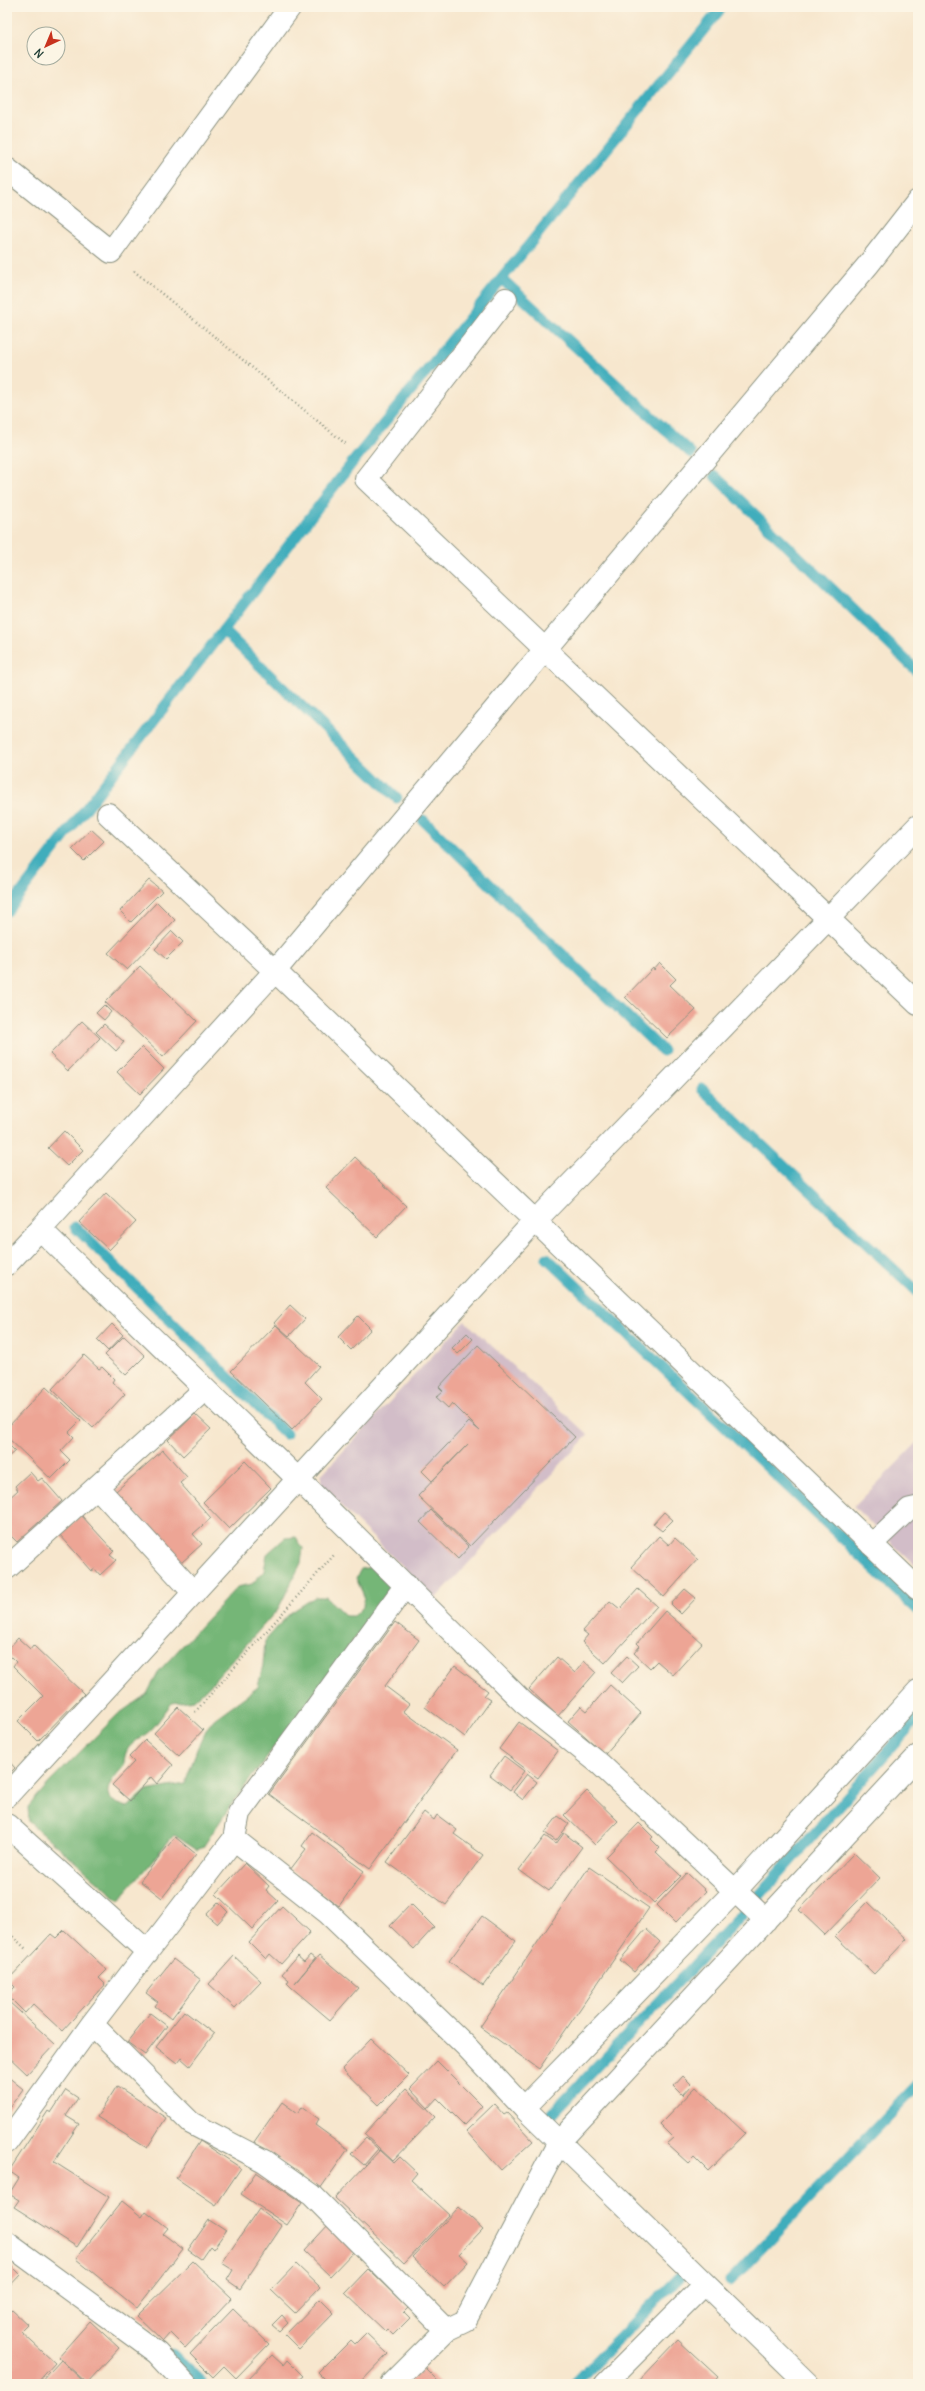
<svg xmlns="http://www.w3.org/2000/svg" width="925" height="2391" viewBox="0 0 925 2391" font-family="Delius,sans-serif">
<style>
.industrial{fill:#d2bdc8}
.forest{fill:#75b677;stroke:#4a7a56}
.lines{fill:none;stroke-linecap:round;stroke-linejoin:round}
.stream{stroke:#3fadbc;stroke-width:11}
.building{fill:#eda595}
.service-casing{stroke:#8b9281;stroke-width:23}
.minor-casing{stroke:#8b9281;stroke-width:24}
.path{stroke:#8b9281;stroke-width:2.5;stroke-dasharray:1 3;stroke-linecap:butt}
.service{stroke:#fff;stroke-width:21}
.minor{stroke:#fff;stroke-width:22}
</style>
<rect width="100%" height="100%" fill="#fcf5e5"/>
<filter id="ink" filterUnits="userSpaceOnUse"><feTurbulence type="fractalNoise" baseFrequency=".025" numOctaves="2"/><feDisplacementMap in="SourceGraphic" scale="8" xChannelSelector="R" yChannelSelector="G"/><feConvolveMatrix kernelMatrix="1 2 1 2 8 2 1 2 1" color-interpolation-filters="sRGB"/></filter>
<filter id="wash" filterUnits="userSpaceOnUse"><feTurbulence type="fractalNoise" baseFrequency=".012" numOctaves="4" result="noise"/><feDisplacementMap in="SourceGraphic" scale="16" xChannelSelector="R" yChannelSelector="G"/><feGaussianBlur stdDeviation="0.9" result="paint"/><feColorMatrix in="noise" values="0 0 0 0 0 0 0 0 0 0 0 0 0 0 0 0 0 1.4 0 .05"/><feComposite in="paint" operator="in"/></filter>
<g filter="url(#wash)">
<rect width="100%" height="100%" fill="#f7e7ce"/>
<!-- industrial -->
<path class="industrial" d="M465,1321l123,114 -153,164 -114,-113v-11z
M918,1442v126l-64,-61z"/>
<!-- forest -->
<path class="forest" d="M296,1537l7,11 -2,15 -23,46 -65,73 -19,18 -22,3c-8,9 -16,24 -26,31 -14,10 -22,13 -22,32 -15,17 -29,33 4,41l18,-16 39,-7 12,-35 10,-21 7,-9 44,-32 5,-22 2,-24 25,-28 25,-16h11l20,19h8l9,-9 1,-11 -8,-18 5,-9 10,-2 19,19 -19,31 -140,188 -28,42 -6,3 -23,-15 -55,65 -90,-78 -1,-15 21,-24 68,-68 30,-21 11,-22 79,-85 15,-3 12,-13 3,-17 18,-16z"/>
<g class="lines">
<!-- stream -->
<path class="stream" d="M502,279l189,174
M715,476l203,196
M223,630l174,168
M423,820l240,231
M7,911l345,-448 370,-456
M702,1089l216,203
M75,1227l211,207
M547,1258l371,352
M758,1897l160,-180
M552,2114l191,-200
M730,2281l188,-197
M172,2354l31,30
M574,2384l107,-108"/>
</g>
<g id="blocks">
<!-- building -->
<path class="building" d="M91,829l13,12 -20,20 -12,-12z
M149,880l13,11 -31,31 -11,-11z
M157,902l18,18 -48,50 -19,-17z
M172,931l11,11 -17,17 -11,-10z
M660,963l16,16 -6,6 26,25 -29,28 -42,-41 28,-29 1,2z
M140,966l57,55 -34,36 -58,-55z
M104,1005l7,7 -7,8 -8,-7z
M82,1021l18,17 -32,33 -18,-17z
M104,1024l20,18 -8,9 -20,-19z
M142,1047l22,22 -24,25 -23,-22z
M64,1131l19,19 -16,16 -19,-18z
M355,1157l51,49 -29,31 -51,-49z
M106,1193l30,29 -27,28 -30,-28z
M290,1305l15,14 -16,17 -15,-13z
M358,1316l13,13 -20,21 -13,-13z
M112,1324l11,11 -15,16 -11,-11z
M276,1325l43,41 -14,16 17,17 -30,31 -61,-59z
M467,1333l6,6 -15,15 -6,-6z
M124,1336l21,20 -19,19 -21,-20z
M478,1345l97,92 -105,109 -52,-50 50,-52 -36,37 -10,-10 47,-49 11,9 -28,-28 -4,5 -12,-11 7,-6 -4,-4z
M84,1355l15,14 3,-2 12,12 -2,3 13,12 -32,34 -41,-39z
M46,1387l35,33 -12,12 5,5 -13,14 9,9 -19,19 -44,-42v-9z
M195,1414l16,15 -28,27 -15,-16z
M7,1443l8,8 -8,7z
M163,1450l24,27 -7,6 31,35 -18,16 9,10 -21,19 -65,-72z
M245,1461l26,27 -42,41 -26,-27z
M30,1472l8,9 4,-3 20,23 -45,41 -10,-10v-32l11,-10 -3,-4z
M431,1510l38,37 -11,12 -38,-37z
M664,1512l9,8 -11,11 -9,-7z
M81,1515l33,36 -4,4 6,5 -16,15 -5,-6 -3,2 -32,-36z
M659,1536l10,9 6,-7 23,21 -34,38 -33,-30z
M638,1589l19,17 -52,57 -23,-21 6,-7 -5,-4 27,-30 10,8z
M685,1589l11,9 -15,16 -10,-10z
M665,1611l37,32 -29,32 -16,-14 -7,7 -16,-15 6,-7 -3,-3z
M395,1622l24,18 -34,46 24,18 -6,7 54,39 -87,119 -101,-75z
M18,1638l12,11 3,-4 51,49 -46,47 -20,-20 25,-25 -30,-30 3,-4 -9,-9v-3z
M627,1656l11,10 -16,17 -11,-10z
M557,1657l18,16 9,-12 12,11 -38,44 -29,-27z
M455,1666l33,25 -4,5 7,4 -26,37 -40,-30z
M610,1685l31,28 -36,41 -37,-33 13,-15 6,5z
M178,1707l25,23 -24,26 -25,-23z
M519,1722l39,29 -20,27 -39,-29z
M145,1740l28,25 -16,19 -6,-7 -21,24 -18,-16 22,-23 -5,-5z
M504,1756l20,15 -14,19 -20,-15z
M7,1759l8,9 -8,8z
M527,1774l10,8 -14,18 -10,-8z
M587,1791l31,30 -23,24 -31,-30z
M424,1812l10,8 3,-5 20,15 -3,4 29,21 -37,50 -59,-43z
M558,1816l11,8 -13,17 -11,-8z
M639,1823l14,14 -2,2 9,9 -4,4 25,24 -27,27 -48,-46z
M312,1832l52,39 -25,35 -49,-36 16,-21 -4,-3z
M564,1833l18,14 -33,44 -30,-21 26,-34 11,8z
M175,1837l21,17 -34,44 -22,-17z
M854,1853l26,25 -55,57 -26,-25z
M245,1863l24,23 -3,4 12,11 -26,28 -36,-35z
M589,1867l60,41 -110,161 -59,-42z
M687,1873l19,18 -31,32 -18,-18z
M218,1902l10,10 -11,12 -11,-9z
M868,1902l39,37 -33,35 -39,-38z
M411,1904l23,23 -20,22 -24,-23z
M282,1906l28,26 -29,32 -11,-10 -4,5 -17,-17z
M482,1916l34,25 -33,45 -34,-25z
M646,1929l14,13 -26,30 -14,-12z
M64,1930l43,40 -8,8 6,6 -43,47 -29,-27 -8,9 -18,-18 8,-8 -7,-7 43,-46 5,4z
M310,1955l5,4 -20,24 24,-28 39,33 -28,32 -39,-33 -4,-4 2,-3 -7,-6 15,-18 7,6z
M234,1956l27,25 -26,27 -26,-24z
M173,1959l28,21 -30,39 -16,-13 3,-4 -12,-9z
M8,2001l47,43 -28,30 -20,-19z
M184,2011l30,23 -24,32 -9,-8 -4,5 -21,-16z
M150,2013l17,13 -22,29 -18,-13z
M371,2039l38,36 -30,30 -37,-36z
M437,2061l45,45 -18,19 -27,-27 -9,10 -18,-19z
M7,2076l16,13 -16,22z
M683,2076l9,9 -9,10 -9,-9z
M117,2086l49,32 -19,30 -50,-31z
M696,2087l49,46 -37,38 -14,-14 -6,6 -21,-19 7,-6 -14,-14z
M406,2089l29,28 -42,44 -29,-27z
M66,2090l12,8 -12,18 13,8 -25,38 55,35 -32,50 -63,-40 5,-7 -10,-6 10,-16 -10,-7 39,-60 3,2z
M282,2102l15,11 5,-6 17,12 -4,6 33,24 -28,40 -66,-47z
M494,2104l10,11 3,-2 26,28 -32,29 -35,-39z
M366,2138l12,11 -14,16 -13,-11z
M200,2141l41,27 -25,37 -40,-27z
M380,2150l14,13 6,-6 17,16 -6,7 38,35 -45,48 -69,-65z
M256,2172l46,31 -15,22 -46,-31z
M122,2201l20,16 4,-6 22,17 -5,6 20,15 -46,59 -61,-49z
M459,2207l24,22 -24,25 9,8 -24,25 -32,-30z
M259,2209l23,17 -42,63 -13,-9 6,-10 -11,-7z
M209,2220l17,11 -13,18 -3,-3 -9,13 -13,-9z
M329,2224l26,26 -25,26 -26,-25z
M193,2261l39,37 -47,50 -15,-15 -7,8 -26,-25z
M7,2262l13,13 -13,14z
M296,2264l24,23 -25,26 -24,-23z
M368,2269l40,39 -4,4 6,6 -17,17 -6,-6 -2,2 -40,-38z
M320,2299l14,14 -35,36 -14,-14z
M233,2309l36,35 -33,34 -12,-12 -11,11 -23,-23z
M12,2310l16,15 -7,7 34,31 -19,21h-29v-69z
M282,2315l6,7 -9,9 -7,-6z
M90,2321l29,27 -32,35 -29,-26z
M366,2333l22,21 -29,30h-30l-11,-11 33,-33 4,4z
M678,2340l40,37 -6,7h-76z
M272,2355l11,10 4,-5 16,16 -5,4 4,4h-58z
M61,2360l25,24h-47z
M424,2367l17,17h-34z"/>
</g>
</g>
<g filter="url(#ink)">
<use href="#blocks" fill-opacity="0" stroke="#8b9281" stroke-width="1"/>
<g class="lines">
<!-- service casing -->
<g class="service-casing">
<path id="service" d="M871,1545l38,-36 9,-2
M605,2384l100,-100"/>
</g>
<!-- minor casing -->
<g class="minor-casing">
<path id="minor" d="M7,169l104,83 179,-245
M506,299l-140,180 552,525
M108,814l167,157 643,618
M7,1264l33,-35
M97,1487l97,106
M7,1568l198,-179
M7,1796l527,-574 384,-396
M7,1825l141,127
M234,1839l94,74 137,132 59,63 284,276
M766,1920l-166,-156 -76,-61 -225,-223 -259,-251 235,-258 593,-706 50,-64
M92,2024l99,99 73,38 48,34 134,135
M524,2108l212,-218 182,-199
M7,2142l85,-118 142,-185 5,-26 167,-228
M7,2243l150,110 29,31
M392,2384l54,-54 19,-9 94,-179 359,-386"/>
</g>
<!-- path -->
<path class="path" d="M134,271l213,174
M195,1712l139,-157
M7,1931l20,19"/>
<!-- service -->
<use href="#service" class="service"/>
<!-- minor -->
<use href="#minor" class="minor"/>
</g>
</g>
<!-- margin -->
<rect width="925" height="2391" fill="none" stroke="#fcf5e5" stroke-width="24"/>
<!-- north arrow -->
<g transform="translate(46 46) rotate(224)"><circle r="19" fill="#fcf5e5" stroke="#a4ab9e"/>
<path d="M0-3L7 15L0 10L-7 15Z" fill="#c8321e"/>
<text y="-6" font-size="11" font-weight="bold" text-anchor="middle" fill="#1f3d34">N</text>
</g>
</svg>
